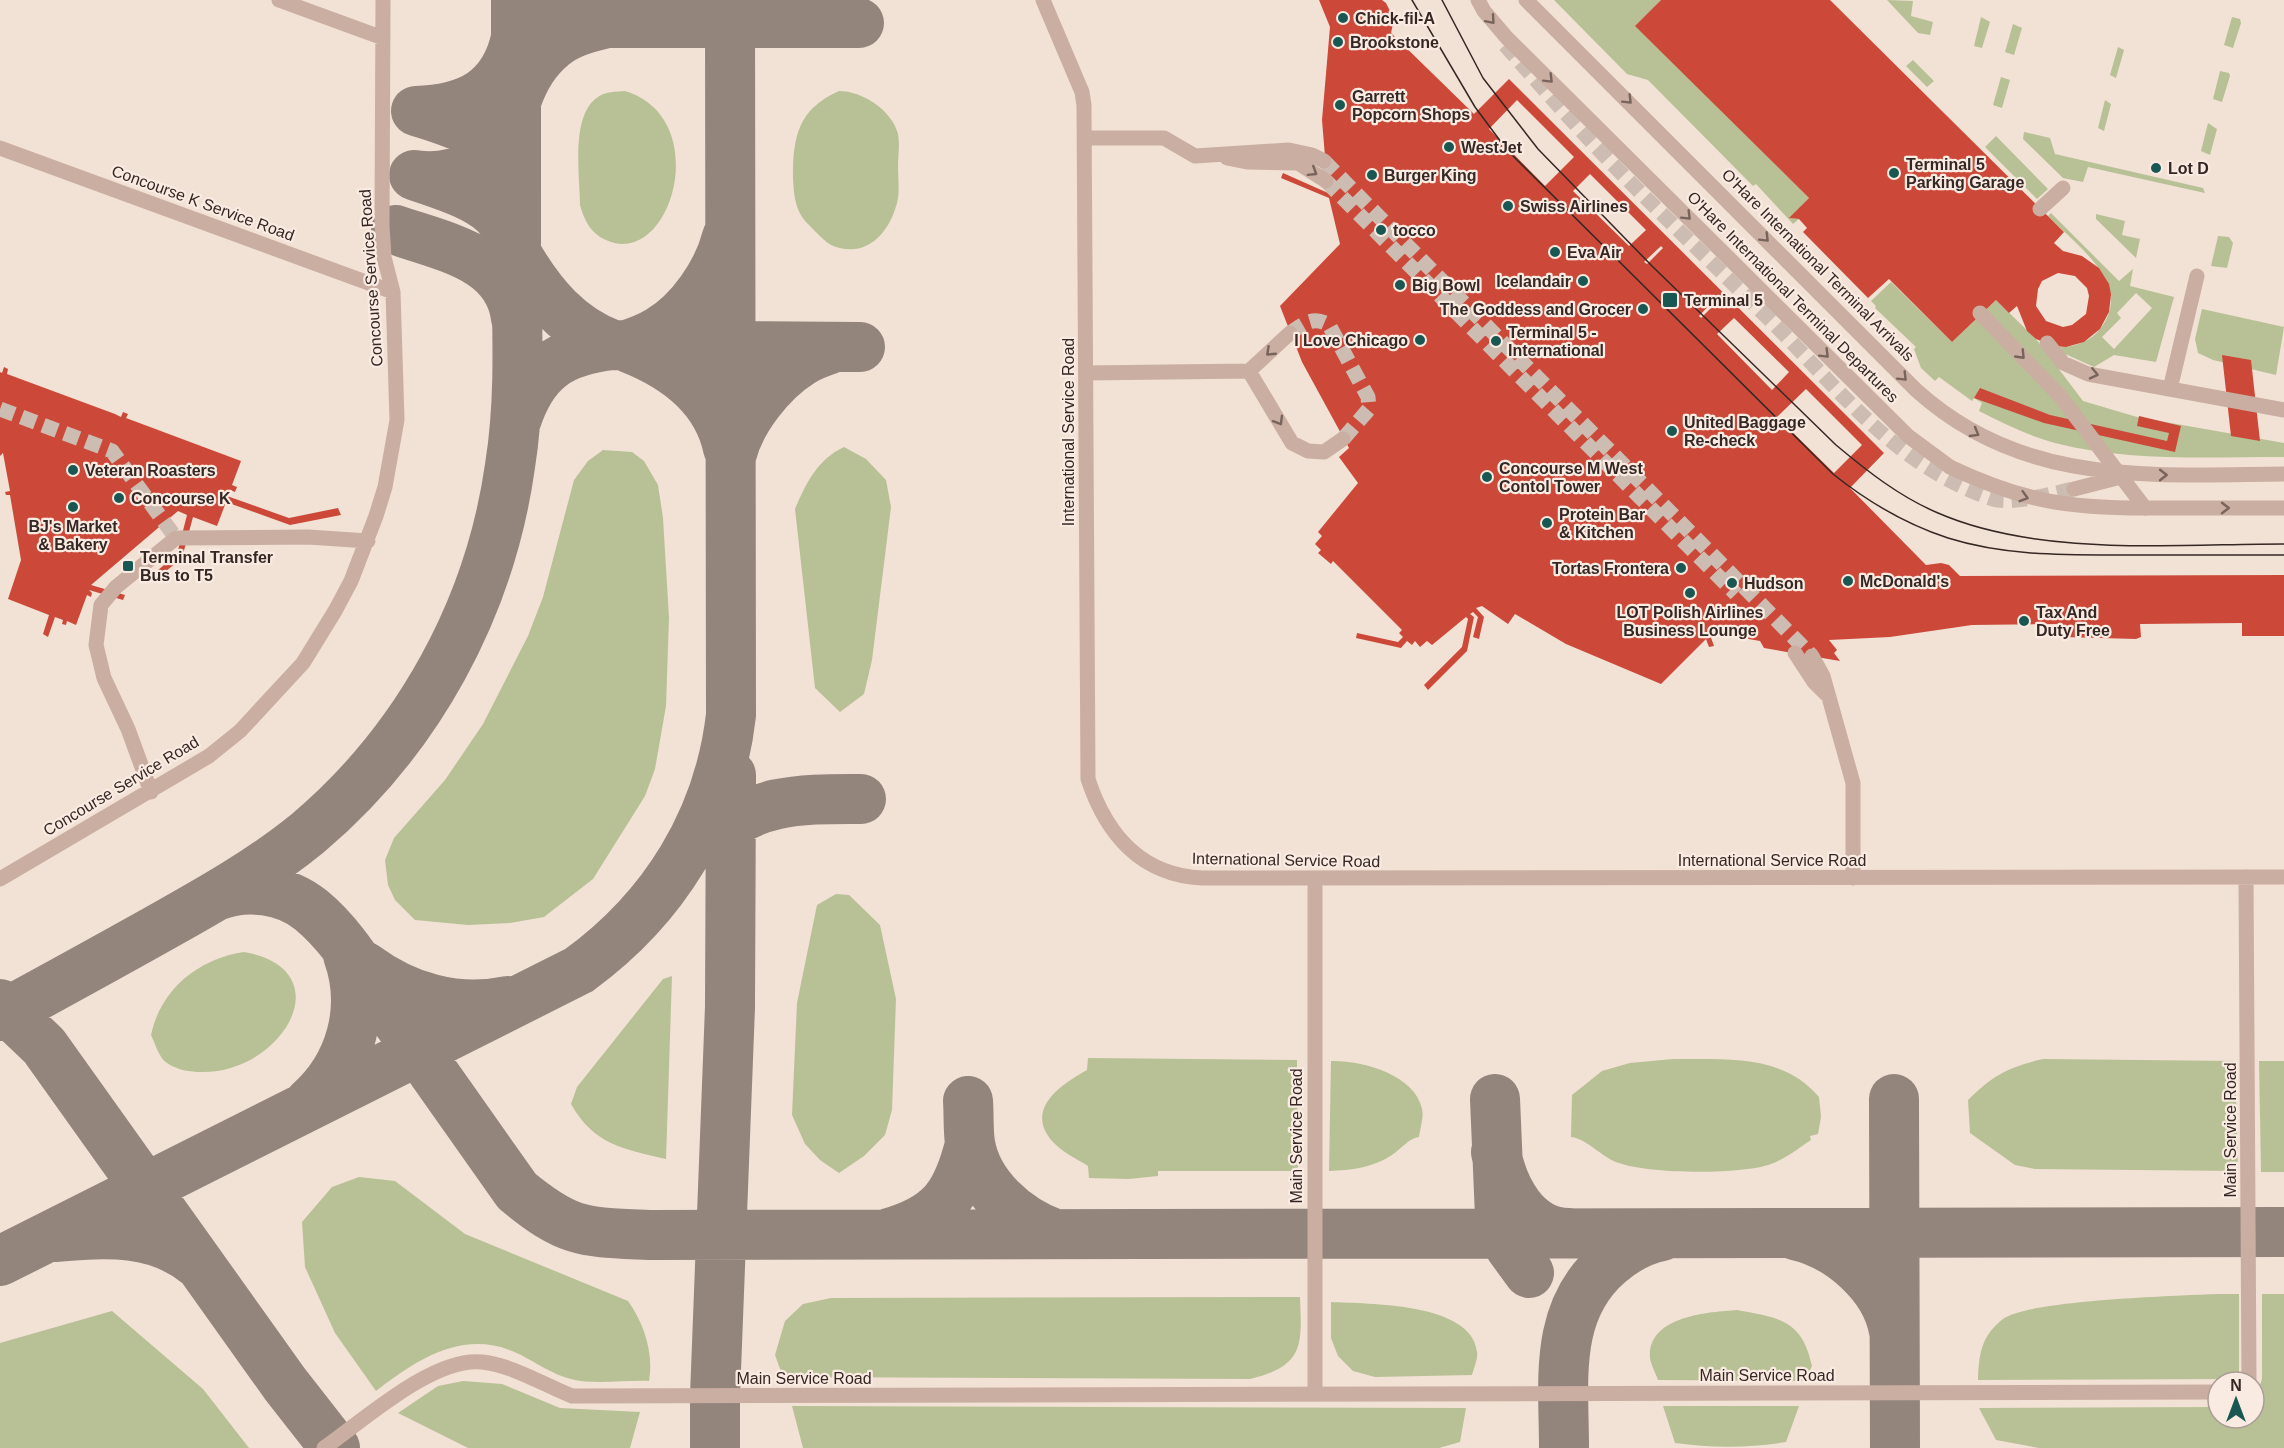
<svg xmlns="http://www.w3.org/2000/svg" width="2284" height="1448" viewBox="0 0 2284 1448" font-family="Arial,sans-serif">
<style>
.green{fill:#b8c195;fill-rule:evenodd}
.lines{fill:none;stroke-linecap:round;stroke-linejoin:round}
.taxiway{stroke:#93847c;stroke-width:50}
.building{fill:#cc4939;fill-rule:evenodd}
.minor-tunnel{stroke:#ccbcb2;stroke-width:15;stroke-dasharray:15 8;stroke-linecap:butt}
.minor{stroke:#caaea1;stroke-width:15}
.tram{stroke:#342724;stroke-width:1.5}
.minor-bridge{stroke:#caaea1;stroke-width:15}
.oneway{stroke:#78645c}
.poi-dot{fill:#185752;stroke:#faebe2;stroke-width:2}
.labels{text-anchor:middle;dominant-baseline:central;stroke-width:4.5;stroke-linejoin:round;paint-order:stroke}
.poi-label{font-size:16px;font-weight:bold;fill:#342724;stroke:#faebe2;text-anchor:start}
.street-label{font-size:16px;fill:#342724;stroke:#faebe2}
</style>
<rect width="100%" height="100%" fill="#f2e1d5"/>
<!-- green -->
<path class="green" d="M1554,0h107l-25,26 173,172 -19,20 9,1 -6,5 -37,-40 -3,2 -105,-106 -21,-6z
M1887,0l26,1 -2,15 22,6 -3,13 -12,-2z
M1981,17l9,5 -8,26 -8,-2z
M2232,17l8,2 1,4 -8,25 -9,-3z
M2013,24l9,4 -8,27 -9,-3z
M2118,47l6,3 -8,28 -6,-3z
M1913,60l21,21 -7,6 -21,-21z
M2220,71l9,2 1,3 -8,26 -9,-3z
M2001,77l9,3 -8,28 -9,-3z
M625,91c90,27 46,179 -19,149 -15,-6 -22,-20 -26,-35 0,-29 -10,-90 18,-108 8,-6 18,-5 27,-6z
M839,91c23,0 53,19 59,43 2,10 0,22 0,32 0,12 2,26 -1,37 -8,31 -32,57 -66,42 -7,-4 -15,-13 -21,-19 -15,-14 -16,-29 -17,-49 0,-40 5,-68 46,-86z
M2105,100l6,4 -7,27 -6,-3z
M2208,123l9,6 -7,26 -9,-4z
M2024,132l26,6 5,16 148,34 2,5 -117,-26 -5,15 -20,-4 -40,-39z
M1996,136l52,53 -11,10 -52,-52z
M2051,213l68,68 14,-12 -3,17 44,11 -18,65 -42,-7 -20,12 -31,-14 -3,-6c15,0 31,-6 40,-18 35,-44 -24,-84 -52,-113zM2136,293l16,15 -38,41 -12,-12 19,-19 -4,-5z
M2096,214l29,7 -3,14 18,4 -4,19 -40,-39z
M2218,236l11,1 4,6 -6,25 -16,-2z
M1891,282l61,60 44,-42 40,39 47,62 54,16 147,26v14c-76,0 -155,5 -229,-14 -27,-7 -52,-20 -76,-32l3,-8 -8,-5 -2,3 -33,-24 -4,4 -14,-13 -7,-19 2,-2 -41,-39 1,-2 -5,-5z
M2202,309l82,18 -8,48 -63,-15 -15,-7 -3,-14z
M844,447l22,12 20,21 5,27 -19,153 -8,34 -24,18 -25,-24 -20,-179c11,-26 23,-50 49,-62z
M603,450l29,2 12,9 14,24 5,33 6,100 -3,88 -11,63 -10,27 -52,83 -49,38 -34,6 -42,2 -53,-5 -20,-20 -7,-15 -3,-25 9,-22 51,-58 38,-56 45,-88 15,-39 31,-117 14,-19z
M836,894l13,1 31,30 16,74 -4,111 -7,25 -21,21 -25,17 -19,-13 -15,-16 -13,-29 5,-112 20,-98z
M244,952c100,18 38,121 -42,120 -12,0 -25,-2 -35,-9 -8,-5 -12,-20 -16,-28 10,-46 47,-76 93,-83z
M672,976l-6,183c-42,-10 -72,-14 -95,-55l6,-17 86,-108z
M1088,1058l209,2 1,111h-140v5l-29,3 -40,-1 -1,-12c-11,-7 -26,-14 -35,-24 -30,-33 9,-58 34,-72z
M1673,1059c52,1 109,-6 146,38l2,20 -3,17 -8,2 1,4c-12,8 -26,19 -40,24 -30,11 -122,10 -152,-1 -17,-5 -31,-24 -48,-26l1,-42 30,-24 28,-8z
M2043,1059l192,2 3,110 -203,-2 -20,-4 -45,-32 -2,-33c25,-25 41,-33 75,-41z
M1331,1061c29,-1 84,13 91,48 2,8 -2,20 -3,28 -10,1 -18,12 -27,18 -20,13 -40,15 -63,16z
M2259,1061h25v111h-23z
M359,1177l36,4 70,53 163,67c16,22 26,53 21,80 -23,-1 -57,4 -78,-2 -19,-5 -33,-15 -50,-24 -55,-28 -102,3 -145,36l-41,-58 -30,-66 -3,-45 30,-35z
M2216,1294h23v85l-261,1c1,-26 3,-44 25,-61 25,-19 173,-23 213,-25z
M2262,1294h22v154h-245l-43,-8 -17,-32 239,-1v11h36v-15l8,-24z
M1300,1297c2,49 4,69 -50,82l-467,-2 -8,-22 10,-34 18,-17 28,-6z
M1331,1302c36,2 141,0 146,50 1,7 -3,16 -5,23l-97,2 -22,-6 -15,-15 -7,-18z
M1737,1310c42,8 65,9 75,56l-7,15 -147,-1c-2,-6 -7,-15 -8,-22 -3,-42 59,-46 87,-48z
M112,1311l91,78 46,59h-249v-105z
M463,1381l39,3 58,24 80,4 -10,36h-162l-70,-35 40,-27z
M792,1406l674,2 -6,34 -21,6h-636z
M1663,1406h136l-13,36c-37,6 -74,6 -111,1z"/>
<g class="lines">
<!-- taxiway -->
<path class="taxiway" d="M545,0l20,14 42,9c-20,5 -39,9 -55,23 -16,13 -28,33 -35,53 -3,9 -4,18 -8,27 -16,38 -55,55 -95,49 27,10 58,18 80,37 14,13 15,28 24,44 23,39 51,73 95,89
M607,23h252
M512,174c-15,-40 -59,-51 -96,-63 52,-2 88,-19 100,-73
M396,230c49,17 113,28 120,88
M624,346c12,-4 24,-8 35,-15 31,-18 59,-58 68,-94
M629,348c46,18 88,48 99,100
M516,421c17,-52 44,-70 97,-76l247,2
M732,453c9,-34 39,-72 69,-91 10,-7 22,-10 34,-15
M710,842c41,-45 95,-43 151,-43
M216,896c31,-12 69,-7 95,14 33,27 55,67 79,101 42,60 85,120 127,180 52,43 67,41 132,44l1635,-3
M364,966c42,31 92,46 144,35
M0,1004l44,42 241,338 50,64
M0,1016c55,-30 110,-60 165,-91 50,-28 99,-56 143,-92 110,-93 182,-225 202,-367 11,-68 7,-139 6,-208 0,-86 0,-172 0,-258
M1495,1099l5,117 10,31 19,26
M1894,1099l1,349
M968,1101c1,14 0,28 2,42 7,43 46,77 85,91
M309,1103c42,-37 58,-95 39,-148
M1496,1152c7,36 29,81 73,81
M889,1233c52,-15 68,-37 81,-89
M1795,1235c45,10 91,50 99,96
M57,1237c49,-5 100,-7 140,26
M0,1261l579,-291c85,-62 140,-150 152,-255l-1,-715
M715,1448v-52l15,-389 1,-232
M1564,1448c0,-67 -11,-137 45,-185 15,-13 33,-23 53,-27"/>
</g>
<!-- building -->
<path class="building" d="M1319,0h63l4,3 8,16 -3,14 83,81 35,-35 375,374 -34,35 76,77 15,-2 8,2 11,11 324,-1v61h-42v-13l-102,1 1,13 -5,2 -73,-2v-13l-91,1 -82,12 -61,3 8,10 -3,3 6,8 -76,-13 -4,-7 -46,-8 -4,2 4,11 -5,1 -3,-8 -45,45 -95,-40 -51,-30 -7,10 -26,-18 -6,2 8,9 -5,22 -6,-2 5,-20 -5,-5 -3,2 4,3 -7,34 -39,39 -4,-5 38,-38 6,-28 -2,-2 -34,28 -5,-4 -7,6 -5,-6 -3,4 -5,-4 -6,7 -45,-10 1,-5 41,9 5,-5 -4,-4 3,-3 -69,-69 -2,3 -13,-11 3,-3 -6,-6 7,-8 -4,-4 40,-49 -19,-26 10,-9 -47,-86 -22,-56 60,-62 -11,-46 -48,-20 2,-5 45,20 -6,-73 8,-93zM1517,100l57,57 -29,29 -56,-57zM1590,174l56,56 -17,16 -56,-55zM1661,246l2,2 -16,16 -3,-2zM1715,299l2,3 -16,16 -2,-2zM1734,318l55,54 -17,18 -55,-56zM1806,389l56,56 -28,28 -57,-56z
M1661,0h169l234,232 -10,11 9,8 19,5 17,12 10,16 2,10 -2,18 -9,17 -16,13 -18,5 -12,-1 -18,-7 -9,-8 -10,-25 -8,7 -13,-13 -44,42 -63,-63 -21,19 -65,-66 4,-4 -8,-9 -10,-1 20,-20 -174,-172zM2058,273l17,3 12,12 2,8 -3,18 -14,11 -9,2 -17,-6 -10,-15 2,-17 4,-8z
M2222,355l29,5 9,81 -29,-5z
M4,367l4,2 -1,5 108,40 6,3 2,-5 5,2 -2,4 115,43 -9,24 5,2 -2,5 -5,-2 -3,6 62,22 49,-10 3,7 -51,10 -64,-23 -9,24 -24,-9 -11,41 -28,23 -3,-5 26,-22 10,-39 -9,-4 -87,74 34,10 -2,5 -34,-10 3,3 -1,4 -4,-2 -11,30 -9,-4 -1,4 -4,-1 1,-4 -8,-3 -7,20 -5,-3 6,-19 -41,-16 13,-39 -11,-65h-4l-1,-3 5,-1 -7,-38 -3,3v-84l2,1z
M1980,388l70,27 117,26 2,-8 -32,-7 2,-10 42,10 -6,26 -131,-29 -70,-25z"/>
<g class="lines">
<!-- minor-tunnel -->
<path class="minor-tunnel" d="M1505,45c43,49 86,98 132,144 46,46 93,91 139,137 68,69 122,141 217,173 19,6 61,-6 81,-10
M1324,161l488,495
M1326,181l410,413
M1290,333c14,-9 23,-18 39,-8l39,72 1,12 -26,30
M0,409l112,42 64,87"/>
<!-- minor -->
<path class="minor" d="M279,0l104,38
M1043,0l39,92 2,13 4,674c18,55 53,96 114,99l1082,-1
M1478,0l6,11 23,27 401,398 42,31
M1526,0l390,390c107,97 234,85 368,84
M1085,138h79l31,18 94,-6 23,5 12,6
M0,148l393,144
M1227,158l20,4 51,1 28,18
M2040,209l23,-21
M2047,343l16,20 25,11 196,36
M1249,371l43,72 16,8 16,1 19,-13
M1086,373l163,-2 41,-38
M2170,389l27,-113
M2074,489l47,-12
M2145,508h139
M1795,653l19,29 12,12
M1812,656l11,20 30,107v95
M151,792l-23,-63 -24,-51 -8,-33 5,-40 15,-18 60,-49 132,-1 60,4
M2246,877l3,505
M1315,878v515
M0,879l209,-123 31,-25 63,-68 32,-52 16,-30 25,-65 9,-29 12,-67 -4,-128 -9,-35 -2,-31 1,-226
M324,1448c40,-28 109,-91 158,-86 30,3 62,23 90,34l1646,-4"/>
<!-- tram -->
<path class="tram" d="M1412,0l63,107 32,43 326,324c35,28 72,50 115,64 57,18 117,17 176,17 54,0 107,0 160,0
M1442,0l41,78 55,71 114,117 184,179c31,26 64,52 102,68 101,44 237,31 346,31"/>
<!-- minor-bridge -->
<path class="minor-bridge" d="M1980,313l80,83 85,112
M1950,467c72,34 116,41 195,41"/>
</g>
<!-- one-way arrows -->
<defs><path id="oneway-chevron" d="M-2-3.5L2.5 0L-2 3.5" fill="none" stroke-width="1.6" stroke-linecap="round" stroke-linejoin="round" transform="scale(1.5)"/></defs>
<g class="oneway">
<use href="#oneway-chevron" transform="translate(1491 20) rotate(49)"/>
<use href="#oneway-chevron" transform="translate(1549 79) rotate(45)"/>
<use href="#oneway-chevron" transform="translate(1628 100) rotate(45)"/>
<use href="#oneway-chevron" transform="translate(1313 172) rotate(32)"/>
<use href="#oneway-chevron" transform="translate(1687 216) rotate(45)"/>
<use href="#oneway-chevron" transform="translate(1765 238) rotate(45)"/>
<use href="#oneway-chevron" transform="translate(1270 352) rotate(137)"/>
<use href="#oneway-chevron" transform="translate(1825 354) rotate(45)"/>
<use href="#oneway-chevron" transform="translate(2021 355) rotate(46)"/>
<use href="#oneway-chevron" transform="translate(2094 374) rotate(13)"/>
<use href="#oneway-chevron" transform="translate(1903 377) rotate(45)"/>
<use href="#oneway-chevron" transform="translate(1279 421) rotate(59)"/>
<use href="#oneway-chevron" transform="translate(1975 433) rotate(30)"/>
<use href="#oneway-chevron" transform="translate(2163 475)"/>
<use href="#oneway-chevron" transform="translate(2024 497) rotate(16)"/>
<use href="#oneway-chevron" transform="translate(2225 508)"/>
</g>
<!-- markers -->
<g class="poi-dot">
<circle cx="1343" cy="18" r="6"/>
<circle cx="1338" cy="42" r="6"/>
<circle cx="1340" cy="105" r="6"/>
<circle cx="1449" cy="147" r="6"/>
<circle cx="2156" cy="168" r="6"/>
<circle cx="1894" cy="173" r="6"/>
<circle cx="1372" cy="175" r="6"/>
<circle cx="1508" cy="206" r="6"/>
<circle cx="1381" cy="230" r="6"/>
<circle cx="1555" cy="252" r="6"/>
<circle cx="1583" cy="281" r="6"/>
<circle cx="1400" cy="285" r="6"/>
<rect x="1662" y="292" width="16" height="16" rx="3"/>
<circle cx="1643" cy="309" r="6"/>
<circle cx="1420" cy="340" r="6"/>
<circle cx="1496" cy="341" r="6"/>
<circle cx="1672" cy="431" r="6"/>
<circle cx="73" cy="470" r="6"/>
<circle cx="1487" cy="477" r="6"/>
<circle cx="119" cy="498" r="6"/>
<circle cx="73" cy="507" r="6"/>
<circle cx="1547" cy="523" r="6"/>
<rect x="122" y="560" width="12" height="12" rx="3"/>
<circle cx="1681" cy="568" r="6"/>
<circle cx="1848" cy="581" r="6"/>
<circle cx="1732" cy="583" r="6"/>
<circle cx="1690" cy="593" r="6"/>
<circle cx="2024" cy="621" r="6"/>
</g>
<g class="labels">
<!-- poi labels -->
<g class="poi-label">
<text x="1355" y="18">Chick-fil-A</text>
<text x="1350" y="42">Brookstone</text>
<text x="1352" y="96">Garrett<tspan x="1352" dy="18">Popcorn Shops</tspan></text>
<text x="1461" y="147">WestJet</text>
<text x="1906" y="164">Terminal 5<tspan x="1906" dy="18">Parking Garage</tspan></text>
<text x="2168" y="168">Lot D</text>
<text x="1384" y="175">Burger King</text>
<text x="1520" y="206">Swiss Airlines</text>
<text x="1393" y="230">tocco</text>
<text x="1567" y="252">Eva Air</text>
<text x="1571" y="281" text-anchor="end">Icelandair</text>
<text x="1412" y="285">Big Bowl</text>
<text x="1684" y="300">Terminal 5</text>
<text x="1631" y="309" text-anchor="end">The Goddess and Grocer</text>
<text x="1508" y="332">Terminal 5 -<tspan x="1508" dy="18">International</tspan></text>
<text x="1408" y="340" text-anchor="end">I Love Chicago</text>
<text x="1684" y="422">United Baggage<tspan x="1684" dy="18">Re-check</tspan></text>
<text x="1499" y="468">Concourse M West<tspan x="1499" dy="18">Contol Tower</tspan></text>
<text x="85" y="470">Veteran Roasters</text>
<text x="131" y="498">Concourse K</text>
<text x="1559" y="514">Protein Bar<tspan x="1559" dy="18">&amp; Kitchen</tspan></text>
<text x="73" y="526" text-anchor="middle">BJ's Market<tspan x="73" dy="18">&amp; Bakery</tspan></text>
<text x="140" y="557">Terminal Transfer<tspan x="140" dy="18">Bus to T5</tspan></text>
<text x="1669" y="568" text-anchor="end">Tortas Frontera</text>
<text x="1860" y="581">McDonald's</text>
<text x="1744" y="583">Hudson</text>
<text x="1690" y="612" text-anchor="middle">LOT Polish Airlines<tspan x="1690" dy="18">Business Lounge</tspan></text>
<text x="2036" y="612">Tax And<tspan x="2036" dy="18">Duty Free</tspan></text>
</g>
<!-- street labels -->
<g class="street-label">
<text transform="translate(203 203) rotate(20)">Concourse K Service Road</text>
<text transform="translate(1818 265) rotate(45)">O'Hare International Terminal Arrivals</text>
<text transform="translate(371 278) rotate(-94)">Concourse Service Road</text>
<text transform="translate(1793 297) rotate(45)">O'Hare International Terminal Departures</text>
<text transform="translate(1068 432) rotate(-90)">International Service Road</text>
<text transform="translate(121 786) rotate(-31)">Concourse Service Road</text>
<text transform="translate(1286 860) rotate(1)">International Service Road</text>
<text x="1772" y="860">International Service Road</text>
<text transform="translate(2230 1130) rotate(-90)">Main Service Road</text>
<text transform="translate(1296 1136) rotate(-90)">Main Service Road</text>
<text x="1767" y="1375">Main Service Road</text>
<text x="804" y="1378">Main Service Road</text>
</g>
</g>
<!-- north arrow -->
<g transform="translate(2236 1400)"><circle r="28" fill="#faebe2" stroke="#ab9d96" stroke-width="1.5"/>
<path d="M0-4.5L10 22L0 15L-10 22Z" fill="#185752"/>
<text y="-9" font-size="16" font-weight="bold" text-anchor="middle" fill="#342724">N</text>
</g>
</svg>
